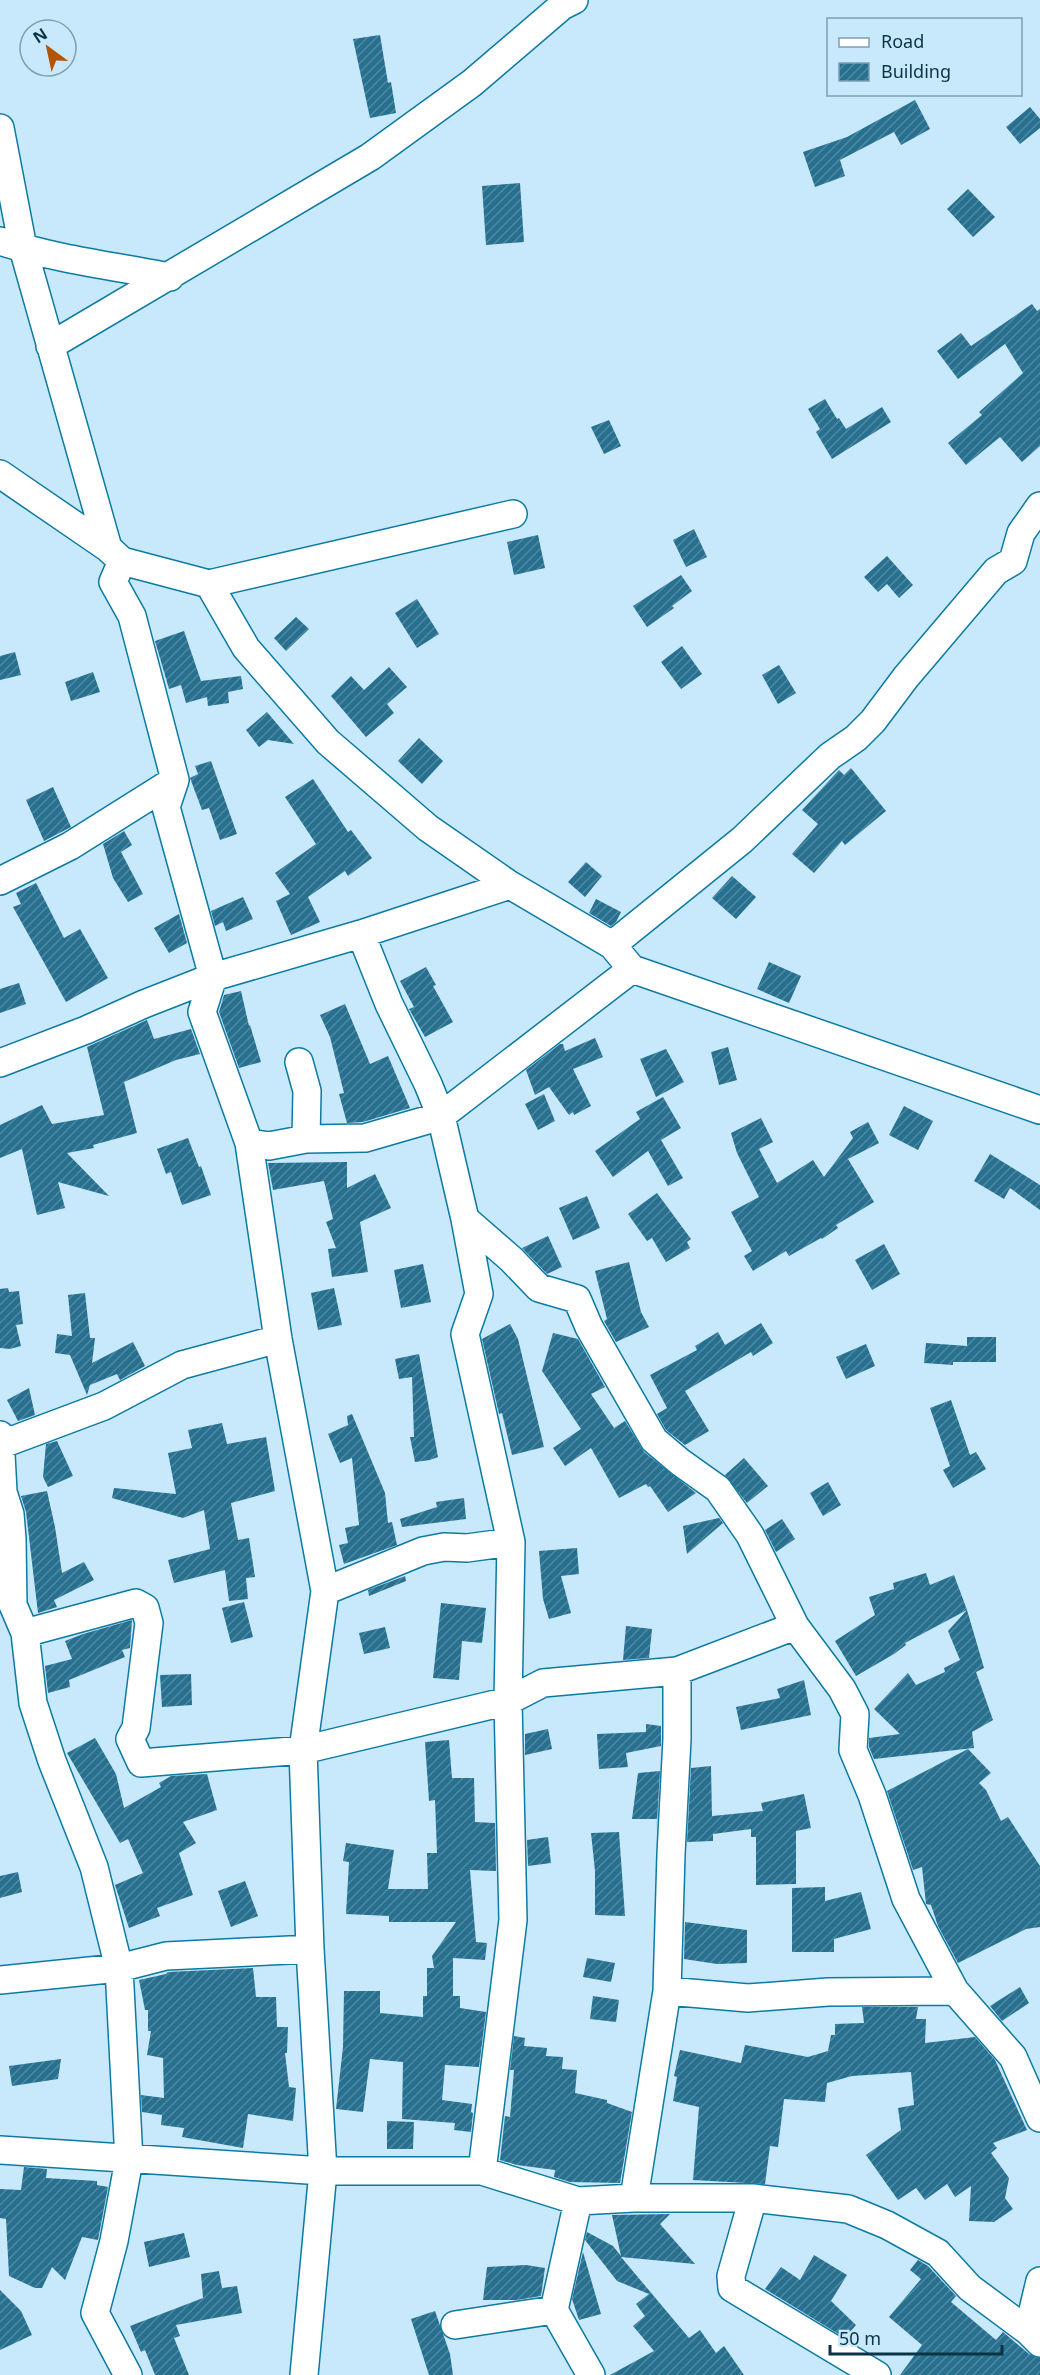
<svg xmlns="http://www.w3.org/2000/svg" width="1040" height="2375" viewBox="0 0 1040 2375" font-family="'Noto Sans',sans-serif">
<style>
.building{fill:url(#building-hatch)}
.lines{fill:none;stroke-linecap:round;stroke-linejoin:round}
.minor-casing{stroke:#0c7aa2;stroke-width:30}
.minor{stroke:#fff;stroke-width:27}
</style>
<defs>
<pattern id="building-hatch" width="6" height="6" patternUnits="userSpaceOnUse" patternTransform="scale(1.5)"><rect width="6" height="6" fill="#277090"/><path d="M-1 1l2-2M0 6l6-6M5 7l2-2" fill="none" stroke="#5289a0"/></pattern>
</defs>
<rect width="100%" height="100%" fill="#c7e9fb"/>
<!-- building -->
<path class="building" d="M380,35l8,48 3,-1 5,31 -26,5 -17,-79z
M915,100l15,29 -29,16 -7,-13 -54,28 5,16 -30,11 -12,-35 44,-15z
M1030,107l10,12v9l-20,16 -14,-17z
M520,183l4,59 -38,3 -4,-59z
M968,189l27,28 -22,20 -26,-28z
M1032,304l5,7 3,-2v137l-18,16 -22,-25 -34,28 -18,-22 34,-28 -3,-3 44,-39 -18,-29 -47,35 -21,-28 24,-18 10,13z
M825,399l12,20 2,-1 7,11 36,-22 9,15 -59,37 -16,-27 4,-3 -12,-20z
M609,420l12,26 -17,8 -13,-27z
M694,529l13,28 -21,10 -13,-27z
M538,535l7,33 -31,7 -7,-33z
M887,556l26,29 -14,13 -12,-14 -9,8 -14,-15z
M681,575l11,16 -20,15 2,2 -27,19 -14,-21z
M417,599l22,35 -22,14 -22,-35z
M296,617l13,12 -23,22 -12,-13z
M184,631l17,50 40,-5 2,13 -15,3 1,11 -21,3 -1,-9 -21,6 -5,-18 -12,4 -14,-48z
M682,646l20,28 -21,15 -20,-27z
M15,652l6,23 -21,5v-24z
M779,665l17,28 -18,11 -16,-29z
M389,667l18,20 -20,17 7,9 -28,24 -35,-41 20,-20 13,14z
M93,672l7,20 -29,9 -6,-19z
M267,712l27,32 -26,-4 -9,7 -13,-17z
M419,738l24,23 -21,23 -24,-23z
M211,761l26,73 -17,6 -11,-32 -7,2 -12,-32 8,-4 -3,-8z
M851,768l35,43 -41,34 -3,-4 -28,32 -22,-19 26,-30 -16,-14 37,-40 5,5z
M313,779l35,53 3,-2 21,28 -24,18 -3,-5 -37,26 12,25 -29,13 -15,-34 14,-7 -15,-21 41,-29 -31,-47z
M53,787l18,40 -27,14 -18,-41z
M124,831l8,14 -11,7 22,42 -15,8 -15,-24 -10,-34z
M586,862l16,14 -17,21 -17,-15z
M732,876l24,21 -20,22 -24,-21z
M36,883l28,55 16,-9 28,49 -42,24 -53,-95 8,-3 -5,-11z
M243,897l10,22 -27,12 -3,-9 -8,4 -4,-15z
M596,899l25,13 -5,10 -5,4 -22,-13z
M179,914l8,29 -18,10 -15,-25z
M769,962l32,14 -12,27 -32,-14z
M426,967l10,18 -3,1 20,36 -28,15 -16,-28 5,-2 -14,-26z
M19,983l7,21 -26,9v-24z
M241,991l8,35 1,-1 11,37 -22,6 -20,-56 5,-17z
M345,1004l25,60 18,-8 22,52 -47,14 -16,1 -8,-29 5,-1 -14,-56 -10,-22z
M147,1020l7,19 37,-10 9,25 -24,6 -52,22 13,51 -44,12 1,3 -27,5 42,43 -51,-14 7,26 -28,7 -15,-66 -22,9v-33l42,-20 10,19 52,-9 -17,-68z
M595,1038l8,19 -30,12 18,37 -17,9 -1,-3 -4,3 -20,-28 -14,8 -9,-25 34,-26h3l2,7z
M728,1047l9,33 -18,5 -8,-33z
M666,1049l18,33 -28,15 -16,-38z
M544,1094l11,27 -17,9 -13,-26z
M663,1097l18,31 -20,12 22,38 -15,8 -20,-35 -35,26 -18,-26 45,-32 -4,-7z
M904,1106l29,15 -15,29 -29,-15z
M761,1118l12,24 -14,7 18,34 36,-23 11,17 29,-39 -3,-6 18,-10 11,21 -31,16 26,43 -38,23 2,3 -16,11 -1,-1 -32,18 -3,-5 -33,20 -9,-15 8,-5 -21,-39 28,-15 -22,-44 -6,-20z
M188,1138l11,29 2,-1 10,29 -29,10 -11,-33 -5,2 -9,-25z
M990,1154l50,31v25l-30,-22 -6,11 -30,-18z
M347,1162v26l28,-14 16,34 -31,14 8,50 -36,5 -4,-28 8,-1 -10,-26 7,-3 -9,-38 -51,9 -5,-27z
M657,1193l34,46 -4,3 3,6 -24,14 -14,-24 -5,3 -19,-27z
M587,1196l13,32 -27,12 -14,-32z
M548,1236l14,31 -15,7 -25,-26z
M884,1244l16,30 -28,16 -17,-30z
M629,1262l12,50 8,15 -33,15 -12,-21 3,-2 -12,-48z
M423,1264l8,38 -30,6 -7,-38z
M8,1288l1,4 10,-1 4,33 -7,1 5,21 -11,3 -10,-1v-59z
M334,1288l8,37 -24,5 -7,-37z
M85,1293l5,45h5l-3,25 41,-21 12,24 -25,14 -3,-6 -27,11 -3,10 -17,-40 -15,-2 2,-19 15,2 -4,-41z
M761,1323l12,20 -20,13 -2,-4 -66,39 24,40 -24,14 -19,-15 -9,-16 10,-6 -17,-33 47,-25 -2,-4 23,-14 7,13z
M510,1324l8,15 26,108 -32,8 -10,-42 -3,1 -17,-75z
M553,1333l25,6 27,48 -14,7 23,34 11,-7 19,31 52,41 -28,19 -18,-26 -2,1 -2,-3 -27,14 -28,-50 -26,18 -12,-18 28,-19 -39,-58z
M967,1337h29v25h-43v3l-29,-2 2,-20 41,3z
M866,1344l9,22 -29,13 -10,-22z
M419,1354l19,103 -8,3 -15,2 -5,-25h4l-2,-60 -13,2 -4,-20z
M29,1388l6,27 -17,6 -11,-21z
M951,1400l19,55 6,-3 10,17 -33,19 -10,-18 7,-4 -20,-58z
M352,1414l33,79 3,30 4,-1 5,23 -53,19 -5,-19 9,-2 -3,-15 14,-3 -7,-67 -12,5 -12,-29 20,-9 -1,-9z
M222,1423l5,21 39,-7 9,54 -44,12 7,37 11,-2 6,39 -9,1 2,21 -19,2 -4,-31 -51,13 -6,-23 42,-11 -6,-39 -21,8 -71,-20 2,-10 62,6 -8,-41 24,-5 -4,-18z
M57,1441l16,35 -25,11 -5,-10 3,-33z
M744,1458l24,28 -21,17 -22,-28z
M828,1482l13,23 -18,11 -13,-23z
M47,1491l8,36 7,46 22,-11 10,18 -40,20 3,7 -19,6 -12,-101 -5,-16z
M464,1498l2,21 -64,8 -2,-8 37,-12 -1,-5z
M719,1518l4,5 -36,31 -4,-28z
M782,1519l13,20 -19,13 -11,-22z
M577,1548l2,26 -18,2 10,37 -22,6 -6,-20 -4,-48z
M926,1573l4,12 24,-10 13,35 -62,33 1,2 -12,9 -38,22 -21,-35 40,-26 -6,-18 25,-8 -1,-6z
M405,1576l1,5 -37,15 -1,-6z
M244,1602l9,35 -22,6 -9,-35z
M441,1603l45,5 -4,35 -20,-2 -3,39 -26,-2z
M967,1610l17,58 -8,4 17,48 -21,12 2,16 -100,11 -5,-12v-9l31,-4 -26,-25 34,-36 8,12 29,-13 -1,-4 16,-8 -12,-29z
M132,1620l-2,28 -8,2 3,7 -56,23 1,7 -22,6 -3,-27 27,-7 -7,-18 18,-7z
M626,1626l26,3 -3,29 -26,2z
M385,1627l5,21 -26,6 -5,-21z
M191,1674l1,31 -30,2 -2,-32z
M804,1680l7,35 -70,15 -5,-23 44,-9 -3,-9z
M646,1724l15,2v20l-35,7 2,14 -29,2 -2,-35 49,-2z
M548,1729l4,20 -27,6v-21z
M95,1738l21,36 8,34 37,-21 -2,-4 12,-7 36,-2 10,36 -34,12 13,21 -17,10 14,42 -36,13 3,8 -31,12 -14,-43 28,-12 -15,-34 -8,4 -53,-90z
M449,1740l3,38h22l1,44 20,1 1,48 -26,-1 6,72 11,1 -2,17 -32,-2v38h7v12l26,4 -7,55 -34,-2 -3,35 30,4 -1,8 2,1 -2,19 -17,-2 1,-7 -53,-4 1,-57 -33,-3 -7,53 -27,-3 7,-62 1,-56h36v22l43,4v-21h4v-28h7l-2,-12 24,-34h-67v-6l-43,-2 3,-52 -6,-1 3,-18 48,7 -6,39h40l-1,-36h10l-2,-53 -6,1 -4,-59z
M968,1749l23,24 -12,10 7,7 15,31 7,-4 32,49v61l-14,2 -68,34 -20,-37 -7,-21 -5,-1 -4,-37 -9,3 -26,-79z
M711,1766l1,50 51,-5 -2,-8 43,-9 7,34 -15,3v53l-40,1v-48h-5v-8l-38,5v7l-26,1 4,-74z
M660,1771l-4,68 1,-20h-25l6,-46z
M619,1832l6,84 -30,-1v-44l-4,-38z
M548,1837l3,26 -23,3 -1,-26z
M18,1872l4,20 -22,6v-22z
M245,1881l13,35 -27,11 -13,-36z
M825,1887v14l36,-9 10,37 -37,10v13h-42v-64z
M685,1922l62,8v33l-30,1 -33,-5z
M587,1958l28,5 -4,19 -28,-5z
M253,1968l3,29h20l1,30h11l-1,26h-2l4,34 7,1 -3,33 -45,-7 -5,34 -61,-11 2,-9 -23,-3 1,-10 -20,-3 -1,-17 23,3 -1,-40 -16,-3 4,-24h-3v-21h-3l-6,-30 27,-6 2,-2z
M1020,1987l9,16 -27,18 -12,-15z
M593,1996l26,4 -3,22 -26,-3z
M862,2007h56l-2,12h10l-1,24 50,-6 20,23 32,70 -34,13 4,5 -6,5 18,25 -4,20 8,11 -19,13 -25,-1 2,-35 -16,11 -8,-13 -22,16 -9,-12 -18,12 -32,-45 35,-25 -3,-22 16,-3 -3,-33 -59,4 -25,7 -2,19 -41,-3 -6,48 -8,-1 -5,38 -72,-4 6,-73 -26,-6 4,-24 -3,-1 6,-26 61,13 4,-18 63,12 20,-6 3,-16h4v-11l29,-1z
M514,2036l11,2 -1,8 23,2 -1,8 17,1 -1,12 15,1 -2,23 32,7v3l25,9 -12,71 -50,-1 -16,-5 1,-7 -38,-5 -17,-5 5,-44 5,1 4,-47h-4z
M61,2059l-3,20 -46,7 -3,-20z
M387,2121l27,1 -1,27h-26z
M24,2167l23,2 -1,9 51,3v4l11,2 -10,53 -16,-3 -17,43 -13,-13 -10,21h-7l-26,-12 -3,-57 -6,-1v-29l21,1z
M670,2214l-10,10 35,40 -74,-7 68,81 11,-8 16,23 8,-7 20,29h-134l44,-24 -21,-25 12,-10 -9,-12 13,-10 -32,-13 -32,-41 2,-8 26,14 8,10 -9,-41z
M184,2233l6,24 -41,10 -5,-25z
M583,2252l18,62 -22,6 -7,-21z
M814,2255l33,20 -16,26 25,24 -11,13 -80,-49 16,-22 19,13z
M918,2260l10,6 28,30 -5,6 45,38 7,-8 26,22 11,4v17h-140l22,-30 -33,-28 32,-38 -11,-9z
M526,2265l19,3 -4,28 -24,4h-34l4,-33z
M219,2271l3,17 15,-2 5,27 -66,12 4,11 -6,2 15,37h-34l-10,-25 -4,2 -11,-26 73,-28 -2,-24z
M0,2290l21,21 11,24 -32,15z
M435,2311l15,43 3,21h-24l-18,-56z"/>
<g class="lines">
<!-- minor casing -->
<g class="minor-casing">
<path id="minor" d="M0,128l23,120 85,300
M0,241c55,18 113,25 170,36
M50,346l320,-189 102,-74 90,-77 12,-6
M0,474l108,74 14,13 87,23 37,64 82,94 100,86 82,57 102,60 20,24 408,141
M122,561l-9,21 19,34 43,164 -9,27 47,170 -11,35 47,131 29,196 47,252 -22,159 7,199 13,222 -19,204
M209,584l304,-70
M0,881l70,-35 105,-66
M361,934l28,70 39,80 13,32 24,103 14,75 -14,40 46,208 -3,159 5,219 -31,251
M612,945l130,-105 88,-84 26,-18 17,-17 33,-44 90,-106 17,-10 8,-28 19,-27
M299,1062l8,29 -1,48
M0,1063l86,-33 58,-26 69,-27 148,-43 149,-49
M249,1143l20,3 37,-7 59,-1 76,-22 191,-147
M465,1219l46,40 28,29 38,11 12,28 65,113 26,22 38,27 32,46 45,91 47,63 13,25 -2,36 19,45 34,104 49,92 58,66 27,61
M0,1435l3,57 7,22 2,25 1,66 12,28 8,70 19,58 42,106 25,101 10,192 -15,81 -19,72 33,62
M0,1445l104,-39 78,-41 96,-26
M325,1591l98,-40 21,-4 23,1 44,-6
M25,1633l111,-30 9,5 4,15 -13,105 -6,11 11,24 162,-13 205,-49 35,-18 134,-12 118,-45
M0,1980l119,-12 47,-12 144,-7
M667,1991l81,7 80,-6 127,-1
M0,2150l323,21h159l96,30 56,-3h119l95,11 39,16 51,28 32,35 58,43 12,12
M634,2198l33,-207 4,-137 6,-115v-68
M753,2198l-22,78 1,12 145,87
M578,2201l-24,109 37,65
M455,2325l99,-15
M1028,2331l12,-50"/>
</g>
<!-- minor -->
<use href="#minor" class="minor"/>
</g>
<!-- legend -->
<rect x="827" y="18" width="195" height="78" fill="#c7e9fb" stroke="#7ba0b2" stroke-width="1.5"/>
<rect x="839" y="38" width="30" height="9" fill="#ffffff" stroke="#7ba0b2" stroke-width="1.5"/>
<text x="881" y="48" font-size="18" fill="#0a3344">Road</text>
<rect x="839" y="63" width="30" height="18" fill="url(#building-hatch)" stroke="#7ba0b2" stroke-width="1.5"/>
<text x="881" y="78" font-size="18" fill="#0a3344">Building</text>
<!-- north arrow -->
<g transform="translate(48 48) rotate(327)"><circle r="28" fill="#c7e9fb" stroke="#7ba0b2" stroke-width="1.5"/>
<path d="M0-4.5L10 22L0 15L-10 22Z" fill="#b25402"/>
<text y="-9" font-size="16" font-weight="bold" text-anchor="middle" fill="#0a3344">N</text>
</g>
<!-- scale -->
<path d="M830 2345v9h172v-9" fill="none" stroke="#0a3344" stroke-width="3"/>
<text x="839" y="2345" font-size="18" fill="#0a3344" stroke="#c7e9fb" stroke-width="4.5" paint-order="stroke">50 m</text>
</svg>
